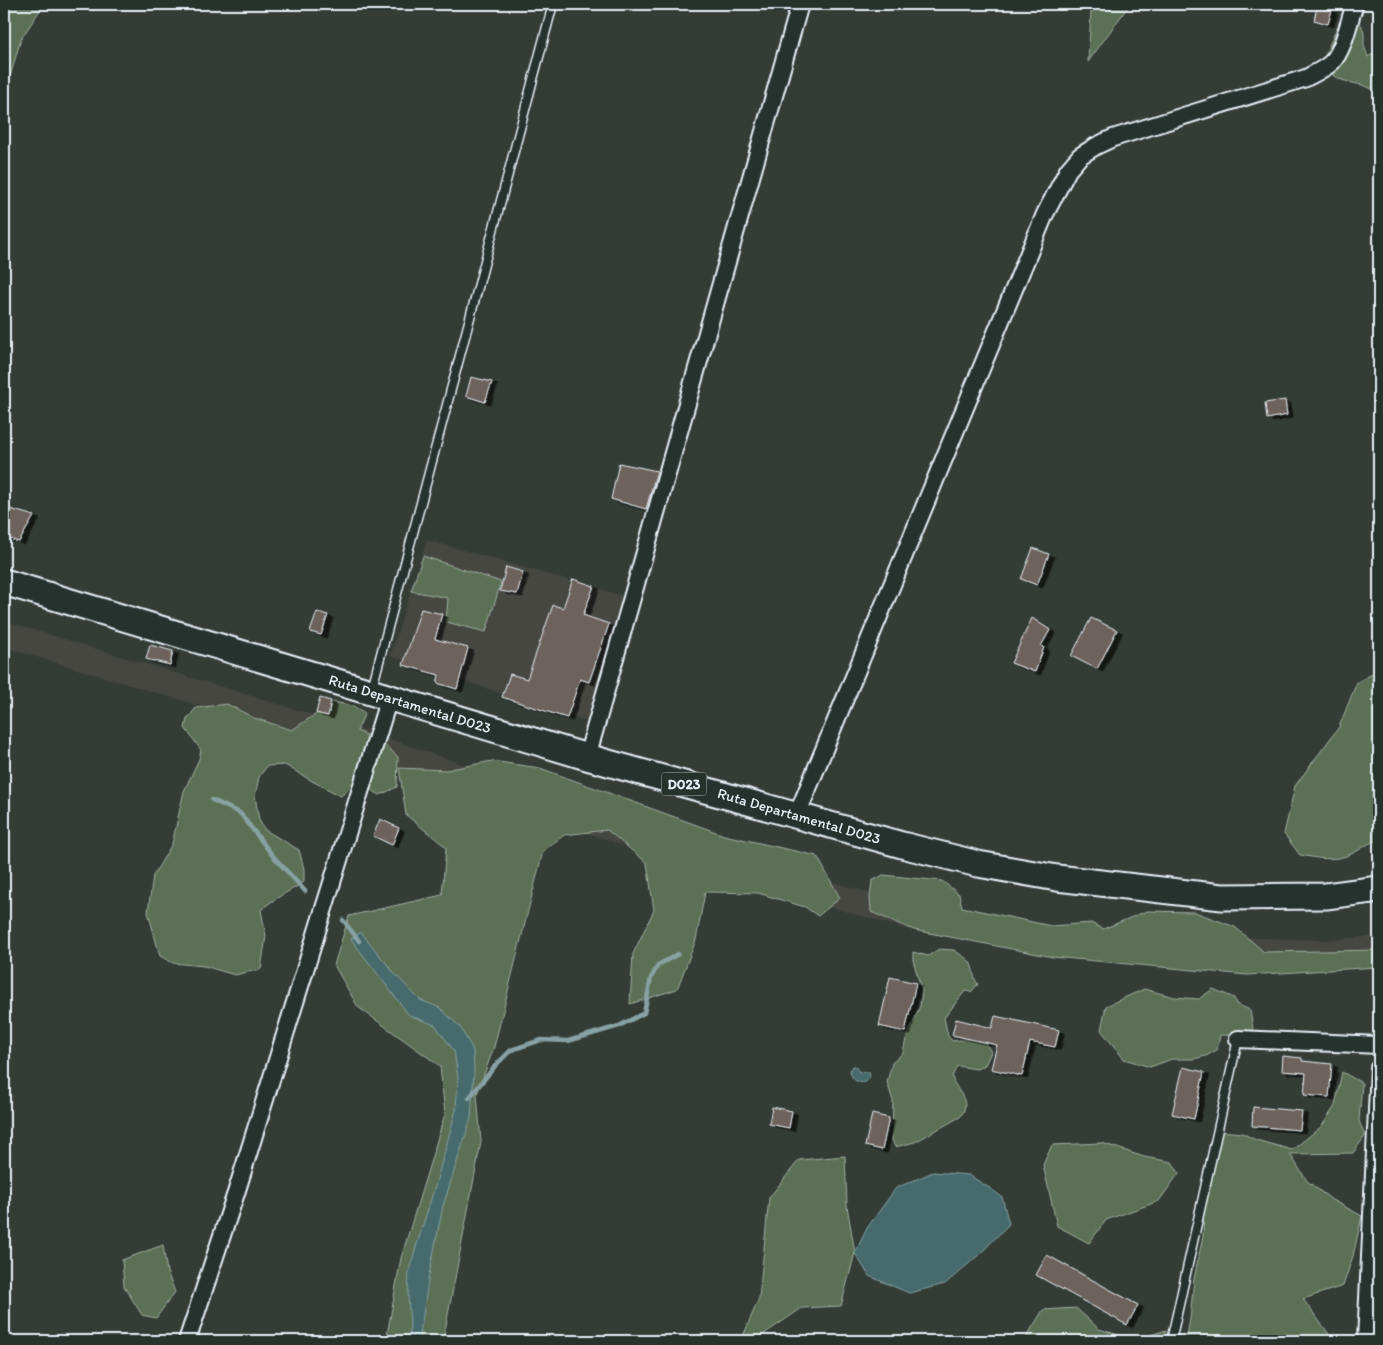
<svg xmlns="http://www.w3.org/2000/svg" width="1383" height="1345" viewBox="0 0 1383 1345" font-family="Itim,sans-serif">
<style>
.built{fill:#454741}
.green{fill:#5c7054;stroke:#a2b0a6}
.water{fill:#476b6c;stroke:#87a1a4}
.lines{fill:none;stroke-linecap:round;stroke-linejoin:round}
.stream{stroke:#87a1a4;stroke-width:4.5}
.building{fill:#6e625b;stroke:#e8f1f8;filter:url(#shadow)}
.service-casing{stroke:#e8f1f8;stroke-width:11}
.minor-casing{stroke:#e8f1f8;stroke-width:20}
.primary-casing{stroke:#e8f1f8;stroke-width:29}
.service{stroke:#26332d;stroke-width:8}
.minor{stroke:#26332d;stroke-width:16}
.primary{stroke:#26332d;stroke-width:25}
.labels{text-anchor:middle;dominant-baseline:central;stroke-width:4;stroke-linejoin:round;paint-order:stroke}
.shield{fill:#26332d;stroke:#aeb8bb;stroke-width:1}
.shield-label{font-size:14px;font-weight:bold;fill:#e8f1f8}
.street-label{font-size:15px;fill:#e8f1f8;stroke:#26332d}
</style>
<defs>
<filter id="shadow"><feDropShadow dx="5.5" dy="3" stdDeviation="0" flood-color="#0009"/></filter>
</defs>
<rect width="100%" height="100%" fill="#343c36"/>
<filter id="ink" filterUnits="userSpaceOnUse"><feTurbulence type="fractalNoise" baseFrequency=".02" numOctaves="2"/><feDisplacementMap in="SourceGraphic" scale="10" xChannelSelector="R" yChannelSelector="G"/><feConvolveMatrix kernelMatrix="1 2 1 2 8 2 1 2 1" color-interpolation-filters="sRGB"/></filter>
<g filter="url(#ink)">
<!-- built -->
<path class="built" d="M427,540l204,58 -41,125 -200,-67z
M4,621l360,109 301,104 261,75 147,23 251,8 55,-4v23l-311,-3 -151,-24 -263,-76 -298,-103 -352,-106z"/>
<!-- green -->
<path class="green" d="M4,4h40l-23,35 -17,58z
M1094,4h36l-42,58 3,-50z
M1340,21l20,2c5,8 4,13 4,21 0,4 3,9 4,13l6,-4h5v39c-5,-2 -9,-4 -14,-6 -16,-5 -41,-5 -40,-29 1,-7 12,-28 15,-36z
M423,556l78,26 -15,50 -40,-10 2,-24 -37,-7z
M1378,671l1,1v168c-11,2 -18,10 -28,14 -16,8 -35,4 -51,1l-16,-21 11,-48 44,-59 18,-45z
M334,702l19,4 12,7 -8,18 24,10 17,16 -1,30 -17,8 -23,-13 -16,14 -29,-15 -27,-16 -18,1 -8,11 -4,19 4,24 6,10 34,20 5,19v13c-15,10 -30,16 -43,28l5,26 -5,33 -26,6 -31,-9 -31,-3 -13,-7 -12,-44 5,-36 19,-32 12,-53 15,-32 2,-9 -16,-22 2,-9 9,-11 31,-4 27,14 38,12z
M492,761l48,7 184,67 93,21 23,42 -22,18 -13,-9 -47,-14 -53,-1 -9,48 -19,49 -47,15 3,-50 21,-44 -7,-47 -40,-33 -43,5 -21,16 -49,196 -17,47 4,48 -38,199h-57l15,-83 44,-144 -5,-48 -82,-59 -24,-42 15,-49 93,-21 4,-48 -40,-32 -7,-47 47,2z
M883,875l59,6 17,13 3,13 89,19 40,-3 12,6 44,-18 48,1 40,15 29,25 115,-2v17l-132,8 -194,-18 -139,-27 -43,-18 -1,-15 2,-16z
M939,949l15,1c5,4 14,8 17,14 3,7 2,14 7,20l-7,8 -6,-1 -21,27 4,18 4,5c12,-2 34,-4 39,11l-6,13 -8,4 -20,-3 -5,11c4,15 21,23 8,40l-45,25 -20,5 -3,-7 1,-39 -6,-19 5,-19 11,-10 3,-14 14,-33 2,-15 -9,-31v-8l15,4z
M1144,989l30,8 25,2 14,-10 21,9 2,6 14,6 4,26 -34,-1 -3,15 -11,6 -13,3h-21l-22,8 -26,-8 -23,-29 5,-24z
M1342,1072l20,11 -3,38 6,15 -12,17 -63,1 17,27 25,19 30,16 -9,40 -10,30 -40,13 31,42h-148l4,-22 4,-40 9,-43 1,-27 12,-48 3,-30 23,2 14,7 36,10 30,-24 13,-20z
M1102,1143l42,14 28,5 7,11 -20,28 -53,19 -17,23 -32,-17 -14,-61 9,-20z
M845,1156l2,50 8,47 -14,53 -39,2 -41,28 -2,5h-18l18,-43 10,-100 30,-38z
M163,1245l4,27 8,20 -19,26 -14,-3 -18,-29 -2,-26z
M1076,1308l23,21 36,11 31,-10 -3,11h-139l19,-31z"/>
<!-- water -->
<path class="water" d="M361,932l33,41 26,27 20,8 20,19 13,23 1,21 -3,47 -28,88 -14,69 -10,66h-11l2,-16 -2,-29 1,-26 27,-87 20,-73 2,-33 -4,-26 -19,-26 -26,-10 -58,-76z
M853,1066h2l4,6h10l1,5 -4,5c-9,2 -15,-3 -16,-12z
M933,1172l36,3 22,14 11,8 7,27 -29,30 -35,30 -36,9 -40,-17 -14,-23 12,-25 29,-40z"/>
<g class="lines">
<!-- stream -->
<path class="stream" d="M212,800l28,13 33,43 32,35
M343,920l16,21
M469,1098l26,-32 16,-16 30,-10 27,1 51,-15 25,-13 7,-35 7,-13 20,-11"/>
</g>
<!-- building -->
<path class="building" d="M1317,7l15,3 -4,14 -14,-4z
M471,377l21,5 -7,20 -19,-6z
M1285,400l2,15 -20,4 -2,-16z
M619,463l38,8 -11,38 -35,-10z
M4,507l30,9 -15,26 -15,-5z
M1033,548l16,6 -12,31 -16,-6z
M506,567l17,5 -6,22 -17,-3z
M573,579l21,7 -11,29 26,9 -20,58 -9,-3 -13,39 -65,-21 8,-23 17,5 26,-74 10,3z
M421,609l21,5 -7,25 33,9 -11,41 -20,-6 2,-8 -36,-10z
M317,612l11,3 -7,20 -11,-3z
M1032,618l18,12 -9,16 3,1 -9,25 -24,-9z
M1091,618l26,12 -20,39 -26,-13z
M150,645l23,6 -3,14 -24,-6z
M320,698l11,3 -3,15 -12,-3z
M380,819l19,9 -7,17 -19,-9z
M890,977l26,6 -11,49 -26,-6z
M995,1016l64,14 -4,17 -25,-5 -8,34 -31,-7 6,-24 -45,-10 4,-16 36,9z
M1283,1056l19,2v3l30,3 -3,33 -25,-2 2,-22 -24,-2z
M1183,1067l21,5 -10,47 -22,-5z
M772,1107l20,4 -3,17 -20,-4z
M1253,1107l49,4 -2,19 -48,-4z
M872,1114l17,4 -7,32 -17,-4z
M1047,1255l91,50 -11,20 -91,-50z"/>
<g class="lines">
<!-- service casing -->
<g class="service-casing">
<path id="service" d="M372,688l181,-684
M1171,1341l67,-302"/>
</g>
<!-- minor casing -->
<g class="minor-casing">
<path id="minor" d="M587,757l213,-753
M797,815l248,-601 23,-44 12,-14 16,-10 17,-8 193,-60c9,-5 19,-9 26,-16 12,-12 17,-42 23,-58
M1238,1039l141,6
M187,1341l50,-151 152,-492
M1366,1341l13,-273"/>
</g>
<!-- primary casing -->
<g class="primary-casing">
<path id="primary" d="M4,582l583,175 315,88 76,19 79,14 165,19 104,-1 53,-7"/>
</g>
<!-- service -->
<use href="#service" class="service"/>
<!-- minor -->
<use href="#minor" class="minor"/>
<!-- primary -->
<use href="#primary" class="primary"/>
</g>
</g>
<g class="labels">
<!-- shield labels -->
<rect class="shield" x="661.5" y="772.5" width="45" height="23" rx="4"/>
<g class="shield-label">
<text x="684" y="784">D023</text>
</g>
<!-- street labels -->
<g class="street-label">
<text transform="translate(410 704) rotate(17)">Ruta Departamental D023</text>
<text transform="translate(799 816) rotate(16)">Ruta Departamental D023</text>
</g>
</g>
<!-- margin -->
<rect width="1383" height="1345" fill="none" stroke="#26332d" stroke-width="20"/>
<rect x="10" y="10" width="1363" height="1325" fill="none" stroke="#e8f1f8" stroke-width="2" filter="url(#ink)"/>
</svg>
